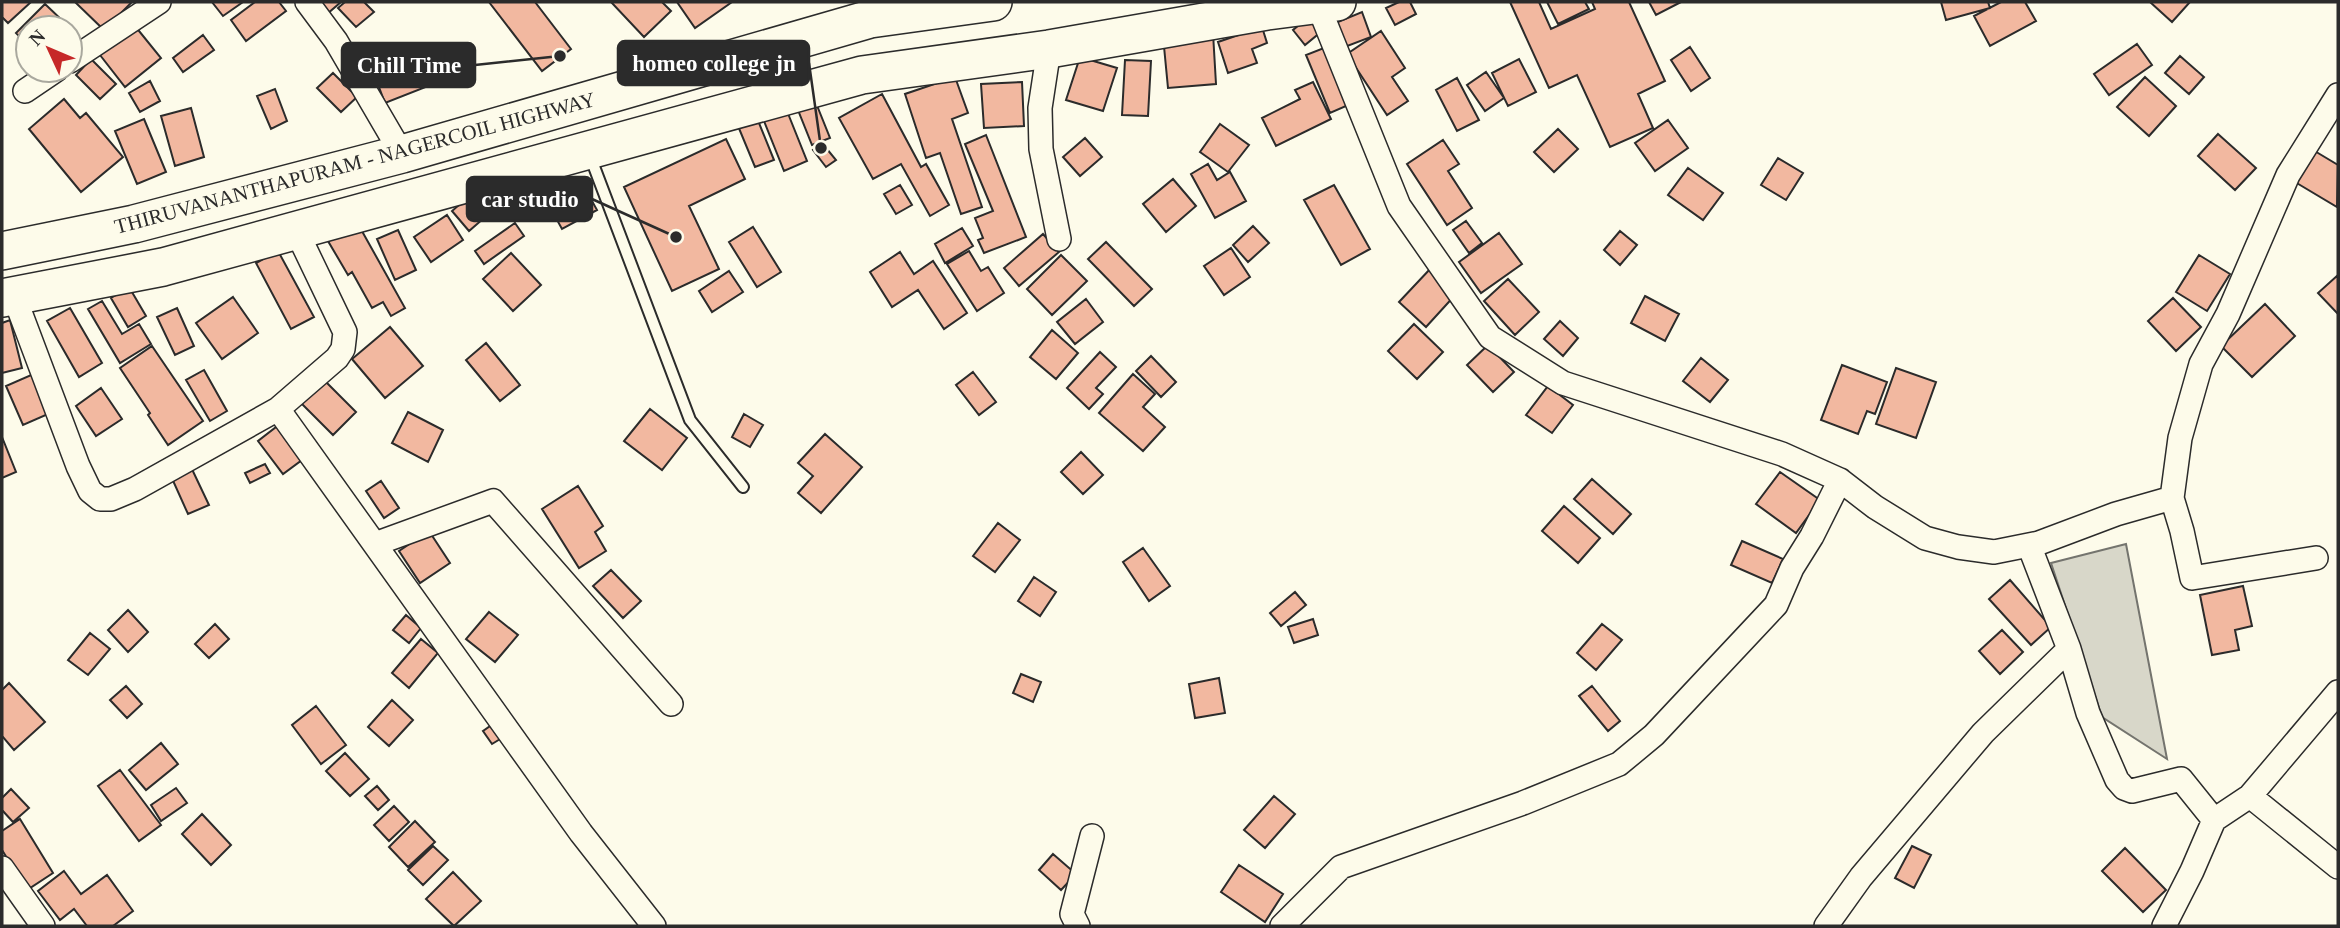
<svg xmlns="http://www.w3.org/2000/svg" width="2340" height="928" viewBox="0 0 2340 928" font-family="'Times New Roman',serif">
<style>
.water{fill:#d8d7c9;stroke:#74746e;stroke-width:2}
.building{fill:#f2b8a0;stroke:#2b2b2b;stroke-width:2}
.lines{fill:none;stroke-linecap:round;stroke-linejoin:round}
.lane-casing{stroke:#2b2b2b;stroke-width:14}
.street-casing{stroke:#2b2b2b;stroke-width:26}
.primary-casing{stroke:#2b2b2b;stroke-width:40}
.lane{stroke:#fdfbea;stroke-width:10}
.street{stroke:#fdfbea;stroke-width:23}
.primary{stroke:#fdfbea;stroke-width:37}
.labels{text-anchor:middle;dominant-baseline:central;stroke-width:5;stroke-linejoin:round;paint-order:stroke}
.street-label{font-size:21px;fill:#2b2b2b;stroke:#fdfbea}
.leader{fill:none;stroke:#2b2b2b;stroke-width:2.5}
.callout-dot{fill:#2b2b2b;stroke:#fdfbea;stroke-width:2.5}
.callout{fill:#2b2b2b;stroke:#2b2b2b;stroke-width:2.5}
.callout-label{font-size:23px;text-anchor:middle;font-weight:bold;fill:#fff}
</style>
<rect width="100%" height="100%" fill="#fdfbea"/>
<!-- water -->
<path class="water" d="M2126,544l41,215 -65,-42 -51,-154z"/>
<!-- building -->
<path class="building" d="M2,2h29l-23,21 -6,-6z
M75,2h57l-28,28z
M212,2h31l-20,14z
M255,2h24l7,9 -40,30 -15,-21z
M316,2h25l-14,12z
M345,2h19l10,10 -18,15 -18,-19z
M489,2h46l36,47 -29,22z
M611,2h51l9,9 -27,26z
M677,2h55l-37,26z
M1399,2h11l6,12 -21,11 -9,-17z
M1510,2h29l12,27 44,-20 -3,-7h37l36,79 -27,13 15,34 -43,19 -33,-72 -28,13z
M1547,2h38l4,7 -31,15z
M1649,2h32l-25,13z
M1941,2h47l2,6 -44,12z
M2001,2h24l11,19 -46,25 -16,-30z
M2150,2h40l-18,20z
M45,4l21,20 -4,4h-34v17l-12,-12z
M1362,12l9,25 -29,11 -9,-24z
M1310,16l12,15 -17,14 -12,-15z
M135,26l26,32 -36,29 -25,-32z
M1262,27l5,16 -15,6 5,14 -29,10 -10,-31z
M1381,31l24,37 -13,9 16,24 -21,14 -40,-61z
M1213,33l3,51 -48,4 -5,-52z
M203,35l11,15 -31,22 -10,-14z
M426,44l15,37 -56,22 -14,-37z
M2137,44l15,21 -43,30 -15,-21z
M1329,46l24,57 -23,10 -24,-58z
M1690,47l20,31 -19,13 -20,-31z
M2180,56l24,21 -15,17 -24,-21z
M1080,57l37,11 -14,43 -37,-11z
M91,59l25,25 -16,15 -24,-24z
M1519,59l17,33 -28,14 -16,-33z
M1125,60l26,1 -3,55 -26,-1z
M1486,72l18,26 -19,13 -18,-26z
M333,73l24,24 -16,15 -24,-24z
M955,77l13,36 -16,6 30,88 -21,7 -21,-61 -14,5 -21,-64z
M2145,77l31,29 -27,30 -32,-29z
M1457,78l22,42 -22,11 -21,-41z
M150,81l10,20 -20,11 -11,-19z
M1022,82l2,44 -40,2 -3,-44z
M1313,82l18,37 -55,27 -14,-28 38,-19 -5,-9z
M275,89l12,32 -16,8 -14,-33z
M882,94l39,73 5,-3 23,41 -19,11 -29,-52 -28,15 -34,-61z
M64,99l16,19 6,-5 37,44 -42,35 -52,-63z
M816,103l14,35 -18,7 -14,-35z
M191,108l13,49 -29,9 -14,-50z
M787,111l20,50 -23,10 -20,-50z
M757,118l17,42 -19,7 -17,-41z
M144,119l22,53 -29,12 -22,-53z
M1668,120l20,28 -33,23 -20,-28z
M1220,124l29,21 -21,27 -28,-20z
M1558,129l20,20 -24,23 -20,-20z
M2218,134l38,34 -21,22 -37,-34z
M986,135l40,102 -42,16 -6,-13 5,-2 -8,-20 18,-7 -28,-67z
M1085,138l17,19 -22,19 -17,-19z
M726,139l19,40 -56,27 30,63 -47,22 -48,-104z
M1443,140l16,24 -11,7 24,37 -25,17 -40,-61z
M822,143l14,17 -10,7 -13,-17z
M2313,150l25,15 -1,42 -42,-25z
M1778,158l25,15 -17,27 -25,-15z
M1208,164l9,16 13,-8 16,29 -31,17 -24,-44z
M1688,168l35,25 -20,27 -35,-25z
M1173,179l23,27 -30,26 -23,-28z
M581,181l16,29 -35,19 -16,-29z
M900,185l12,20 -16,9 -12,-20z
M1334,185l36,64 -29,16 -37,-65z
M474,192l17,20 -22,19 -17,-20z
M447,215l16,25 -32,22 -17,-25z
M1466,221l16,22 -13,10 -16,-23z
M515,223l9,13 -40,28 -9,-13z
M358,224l47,84 -14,8 -8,-14 -11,6 -20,-36 -4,3 -20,-34z
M1253,226l16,17 -21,19 -15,-17z
M753,227l28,45 -24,15 -28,-45z
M962,228l11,18 -28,17 -10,-19z
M398,230l18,40 -21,10 -18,-41z
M1620,231l17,14 -17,20 -16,-15z
M1499,233l23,31 -41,29 -22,-31z
M1043,234l16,18 -40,34 -15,-18z
M1106,242l46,47 -18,17 -46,-47z
M1231,248l19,29 -26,18 -20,-29z
M278,251l36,66 -23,12 -35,-66z
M969,251l12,20 7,-4 16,26 -27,18 -30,-47z
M900,252l14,22 19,-13 34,52 -23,16 -26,-39 -26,17 -22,-35z
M511,253l30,32 -28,26 -30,-32z
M1061,255l26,26 -35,34 -25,-26z
M2199,255l31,19 -23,37 -31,-19z
M1431,268l26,25 -31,34 -27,-25z
M729,271l14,21 -31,20 -13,-21z
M2338,275v39l-20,-21z
M1508,279l31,33 -24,23 -31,-34z
M129,287l17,29 -18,11 -17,-29z
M1645,296l34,18 -14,27 -34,-18z
M233,297l25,36 -36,26 -26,-36z
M2173,298l28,29 -25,24 -28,-30z
M1086,299l17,23 -28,22 -18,-22z
M102,301l20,33 17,-10 12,20 -31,19 -32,-54z
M2265,304l30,32 -43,41 -31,-31z
M70,308l32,55 -23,14 -32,-56z
M177,308l17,38 -19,9 -18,-38z
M10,320l12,48 -20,5v-50z
M1560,321l18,17 -15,18 -19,-17z
M1414,324l29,28 -26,27 -29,-28z
M390,327l33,39 -38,32 -33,-39z
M1052,330l26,23 -22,26 -26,-22z
M486,343l34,42 -20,16 -34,-41z
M1488,345l26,27 -21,20 -26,-27z
M152,346l51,75 -35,24 -20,-30 2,-2 -30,-45z
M1100,352l16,15 -20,21 7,6 -14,15 -22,-21z
M1151,356l25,26 -15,15 -25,-26z
M1701,358l27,22 -18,22 -27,-21z
M1842,365l45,17 -12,32 -8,-3 -9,23 -37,-14z
M1896,368l40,14 -20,56 -40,-14z
M204,370l23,41 -17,10 -24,-41z
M38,372l17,39 -32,14 -17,-39z
M973,372l23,30 -17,13 -23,-30z
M1133,374l22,20 -12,13 22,20 -22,24 -44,-38z
M322,378l34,34 -23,23 -34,-34z
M1548,386l25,19 -21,28 -26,-18z
M101,388l21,31 -26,17 -20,-30z
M650,409l37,29 -25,32 -38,-29z
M408,412l35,18 -15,32 -36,-19z
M744,414l19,11 -13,22 -18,-10z
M280,424l26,33 -23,17 -25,-33z
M825,434l37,33 -41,46 -23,-20 15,-17 -15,-13z
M2,437l14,35 -14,6z
M1081,452l22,23 -20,19 -22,-22z
M265,464l5,9 -20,10 -5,-10z
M190,465l19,40 -21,9 -18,-40z
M1780,472l40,28 -24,33 -40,-29z
M1592,479l39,35 -18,20 -39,-35z
M381,481l18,27 -15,10 -18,-27z
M578,486l25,40 -8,6 11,19 -27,17 -37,-59z
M1564,506l36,32 -22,25 -36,-32z
M998,523l22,17 -25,32 -22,-16z
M429,531l21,32 -30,20 -21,-32z
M1742,541l41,18 -11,24 -41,-18z
M1143,548l27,38 -21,15 -26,-39z
M611,570l30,31 -18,17 -30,-32z
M1034,577l22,15 -16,24 -22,-15z
M2010,580l41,47 -20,18 -42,-46z
M2243,586l9,40 -17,4 4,20 -27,5 -12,-60z
M1295,592l11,13 -25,21 -11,-13z
M128,610l20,22 -20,20 -20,-22z
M489,612l29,23 -23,27 -29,-23z
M406,615l15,13 -12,15 -16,-13z
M1313,619l5,16 -24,8 -6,-16z
M215,624l14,15 -20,19 -14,-14z
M1602,624l20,16 -26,30 -19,-17z
M2002,630l21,22 -23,22 -21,-23z
M90,633l20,16 -22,26 -20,-15z
M421,639l17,14 -29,35 -17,-15z
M1021,674l20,8 -8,20 -20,-9z
M1219,678l6,35 -30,5 -6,-34z
M9,683l36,39 -31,28 -12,-14v-46z
M126,686l16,18 -15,14 -17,-18z
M1592,686l28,35 -12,10 -29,-35z
M392,700l21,20 -24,26 -21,-19z
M316,706l30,39 -25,19 -29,-39z
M496,722l9,14 -13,8 -9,-13z
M161,743l17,21 -32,26 -17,-20z
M345,753l24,26 -19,17 -24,-25z
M120,770l41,55 -22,16 -41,-55z
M377,786l12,14 -11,10 -13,-14z
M176,788l11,15 -26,18 -10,-16z
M11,789l18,19 -16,14 -11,-12v-12z
M1274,796l21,18 -30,34 -21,-18z
M394,806l15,16 -20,19 -15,-16z
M202,814l29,31 -20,20 -29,-31z
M20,819l33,54 -26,17 -25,-40v-19z
M415,821l20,21 -27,25 -19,-20z
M433,846l15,14 -25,25 -15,-15z
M1912,846l19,9 -17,33 -19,-10z
M2125,848l41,42 -23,22 -41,-41z
M1053,854l23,20 -15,16 -22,-20z
M1239,865l44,29 -18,28 -44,-30z
M64,871l17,23 26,-19 26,36 -20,15h-26l-13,-17 -14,11 -22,-29z
M453,872l28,29 -27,25 -28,-27z"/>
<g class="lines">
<!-- lane casing -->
<g class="lane-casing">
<path id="lane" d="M590,156l100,264 53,67"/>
</g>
<!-- street casing -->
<g class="street-casing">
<path id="street" d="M307,2l29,39 66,113
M1318,5l81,201 91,131 73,46 219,71 58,26 35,27 50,31 33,9 36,5 45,-9 77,-29 56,-16
M1049,49l-9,59 1,41 18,90
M70,61l89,-59
M25,91l31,-21
M296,230l49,102 -2,17 -6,9 -59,51 303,424 73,93
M14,296l64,170 12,25 10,8h11l24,-10 143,-80
M375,544l118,-43 178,203
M2029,545l40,104 19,64 29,67 7,8 8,3 49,-12 33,41 36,-24 88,-104
M2316,558l-124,20 -10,-47 -10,-33 8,-60 21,-74 27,-50 60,-139 50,-80
M2250,796l88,71
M2,868l41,58
M1078,926l-6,-12 20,-78
M1282,926l59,-59 182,-64 96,-39 35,-29 122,-130 16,-37 20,-32 28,-56
M1826,926l35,-49 122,-144 86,-84
M2164,926l28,-55 22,-51"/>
</g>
<!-- primary casing -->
<g class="primary-casing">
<path id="primary" d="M2,251l132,-27 268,-70 468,-135 123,-17
M2,298l161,-31 699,-192 187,-26 218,-38 70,-9"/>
</g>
<!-- lane -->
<use href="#lane" class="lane"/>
<!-- street -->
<use href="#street" class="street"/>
<!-- primary -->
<use href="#primary" class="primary"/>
</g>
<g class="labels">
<!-- street labels -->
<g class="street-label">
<text transform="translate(355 163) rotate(-15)">THIRUVANANTHAPURAM - NAGERCOIL HIGHWAY</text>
</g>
</g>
<!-- callouts -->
<path class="leader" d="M821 148L809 63M560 56L475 65M676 237L592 199"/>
<g class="callout-dot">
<circle cx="821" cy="148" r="7"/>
<circle cx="560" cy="56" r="7"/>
<circle cx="676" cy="237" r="7"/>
</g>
<g class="callout">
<rect x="618" y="41" width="191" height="44" rx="7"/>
<rect x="342" y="43" width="133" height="44" rx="7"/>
<rect x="467" y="177" width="125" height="44" rx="7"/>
</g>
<g class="callout-label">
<text x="714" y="71">homeo college jn</text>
<text x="409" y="73">Chill Time</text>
<text x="530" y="207">car studio</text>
</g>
<!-- border -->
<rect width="2340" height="928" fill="none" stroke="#2b2b2b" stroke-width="7"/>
<!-- north arrow -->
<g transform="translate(49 49) rotate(314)"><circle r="33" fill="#fdfbea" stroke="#a9a89e" stroke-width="2"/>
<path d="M0-5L12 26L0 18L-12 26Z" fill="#c62828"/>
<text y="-10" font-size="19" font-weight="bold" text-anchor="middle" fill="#2b2b2b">N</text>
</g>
</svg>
